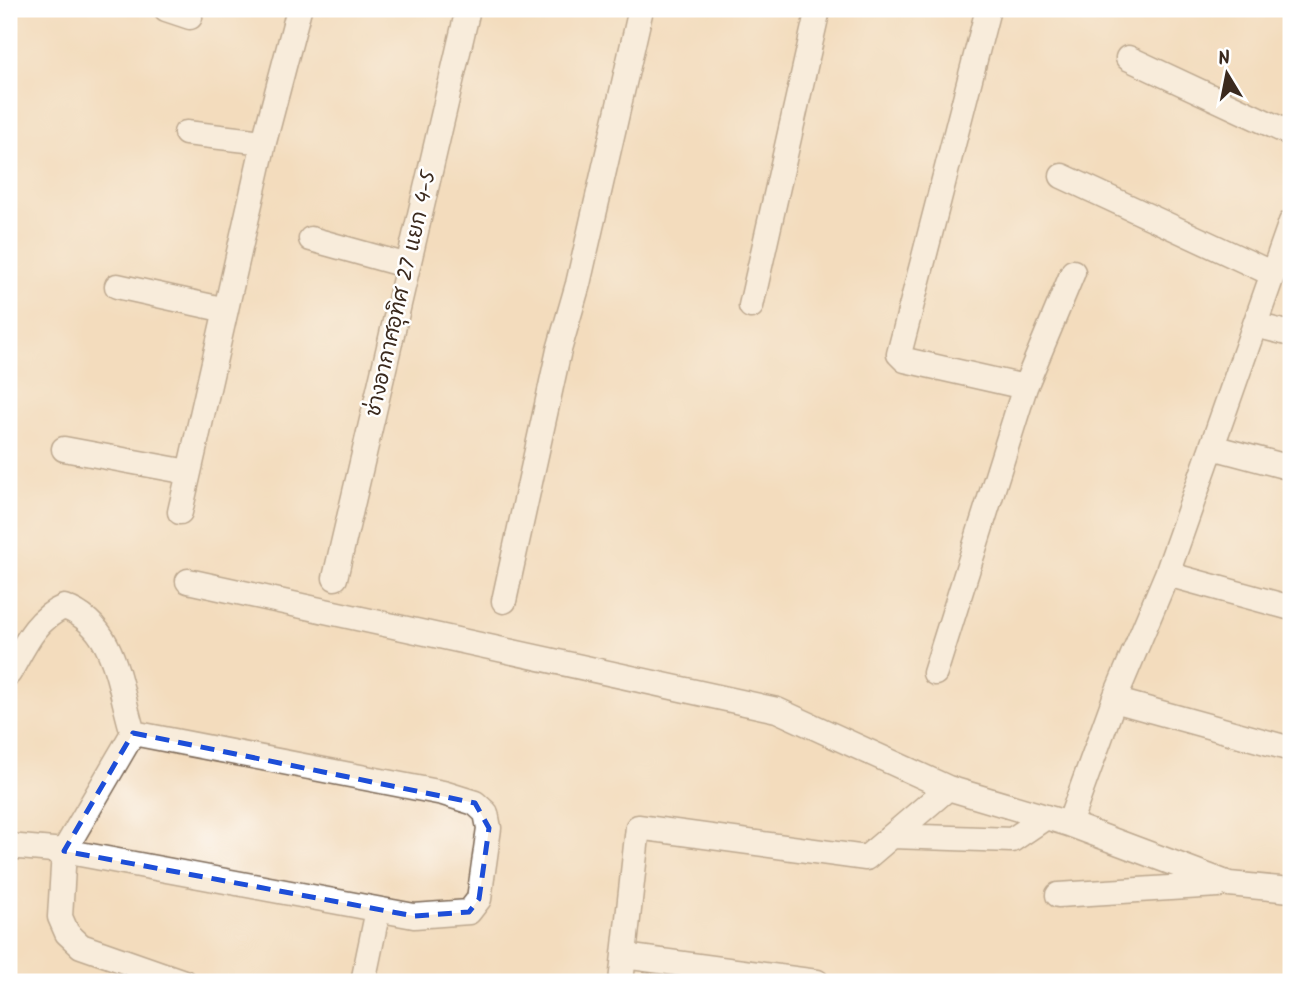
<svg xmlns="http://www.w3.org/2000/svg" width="1300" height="991" viewBox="0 0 1300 991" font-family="Kalam,'Playpen Sans Thai',sans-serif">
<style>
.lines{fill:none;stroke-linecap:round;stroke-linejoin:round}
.minor-casing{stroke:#7b6856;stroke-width:27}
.minor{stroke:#fff;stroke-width:24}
.marked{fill:none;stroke:#1d4ed8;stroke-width:5;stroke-dasharray:14 9;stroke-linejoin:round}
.labels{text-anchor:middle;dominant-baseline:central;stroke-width:5;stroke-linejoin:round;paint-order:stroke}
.street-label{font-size:21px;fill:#3b2a1e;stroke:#fff}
</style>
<rect width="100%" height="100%" fill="#fff"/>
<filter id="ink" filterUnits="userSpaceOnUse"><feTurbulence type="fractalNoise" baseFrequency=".0143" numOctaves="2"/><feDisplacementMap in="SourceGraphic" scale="14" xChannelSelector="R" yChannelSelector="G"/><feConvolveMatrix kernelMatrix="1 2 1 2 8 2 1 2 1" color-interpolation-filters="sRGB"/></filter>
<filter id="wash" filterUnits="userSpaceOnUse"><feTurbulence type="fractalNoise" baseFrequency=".00686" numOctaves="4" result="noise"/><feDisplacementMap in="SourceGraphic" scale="28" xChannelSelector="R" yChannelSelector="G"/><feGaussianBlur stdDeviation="1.57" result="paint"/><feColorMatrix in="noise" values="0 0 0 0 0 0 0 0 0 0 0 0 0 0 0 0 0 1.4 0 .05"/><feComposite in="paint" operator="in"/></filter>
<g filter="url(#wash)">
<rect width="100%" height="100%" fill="#f3dcbd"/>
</g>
<g filter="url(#ink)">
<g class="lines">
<!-- minor casing -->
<g class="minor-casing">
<path id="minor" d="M166,9l24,8
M988,9l-89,345 6,6 120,27
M1128,58l163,76
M186,133l78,9
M1062,176l211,98
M311,239l97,27
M117,286l109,24
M751,306l67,-297
M1255,325l36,9
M1212,447l79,21
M64,449l124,23
M180,512l84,-370 35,-133
M1167,574l124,34
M335,578l133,-569
M188,581l589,129 171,78 121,36 160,60 62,6
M504,601l55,-251 19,-66 63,-275
M9,673c15,-26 26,-54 55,-66 53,19 54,79 69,126l-69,118 -4,66 7,16 14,13 103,36
M935,673l90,-286 48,-115
M1114,700l177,49
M1069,824l45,-124 53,-126 124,-352
M892,836l120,4 34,-23
M9,846l55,5 350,65 55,-4 10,-13 10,-71 -3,-15 -11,-10 -32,-10 -310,-60
M1058,895l160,-10
M624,956l193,26
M363,982l15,-72
M621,982l17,-155 228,31 82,-70"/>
</g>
<!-- minor -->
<use href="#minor" class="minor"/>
</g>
</g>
<!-- marked area -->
<path d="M0 0H1300V991H0ZM133,733l342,70 14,25 -10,71 -10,13 -55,4 -350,-65z" fill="#f3dcbd" fill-opacity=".55" fill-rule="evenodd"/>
<path class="marked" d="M133,733l342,70 14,25 -10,71 -10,13 -55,4 -350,-65z"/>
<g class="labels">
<!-- street labels -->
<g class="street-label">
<text transform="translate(402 294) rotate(-77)">ช่างอากาศอุทิศ 27 แยก 4-5</text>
</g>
</g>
<!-- margin -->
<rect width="1300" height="991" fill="none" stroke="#fff" stroke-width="35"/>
<!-- north arrow -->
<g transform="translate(1227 74) rotate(350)" stroke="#ffffff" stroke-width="5" paint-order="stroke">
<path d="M0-5L12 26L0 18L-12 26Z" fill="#3b2a1e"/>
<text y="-10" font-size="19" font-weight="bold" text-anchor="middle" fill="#3b2a1e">N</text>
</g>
</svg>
